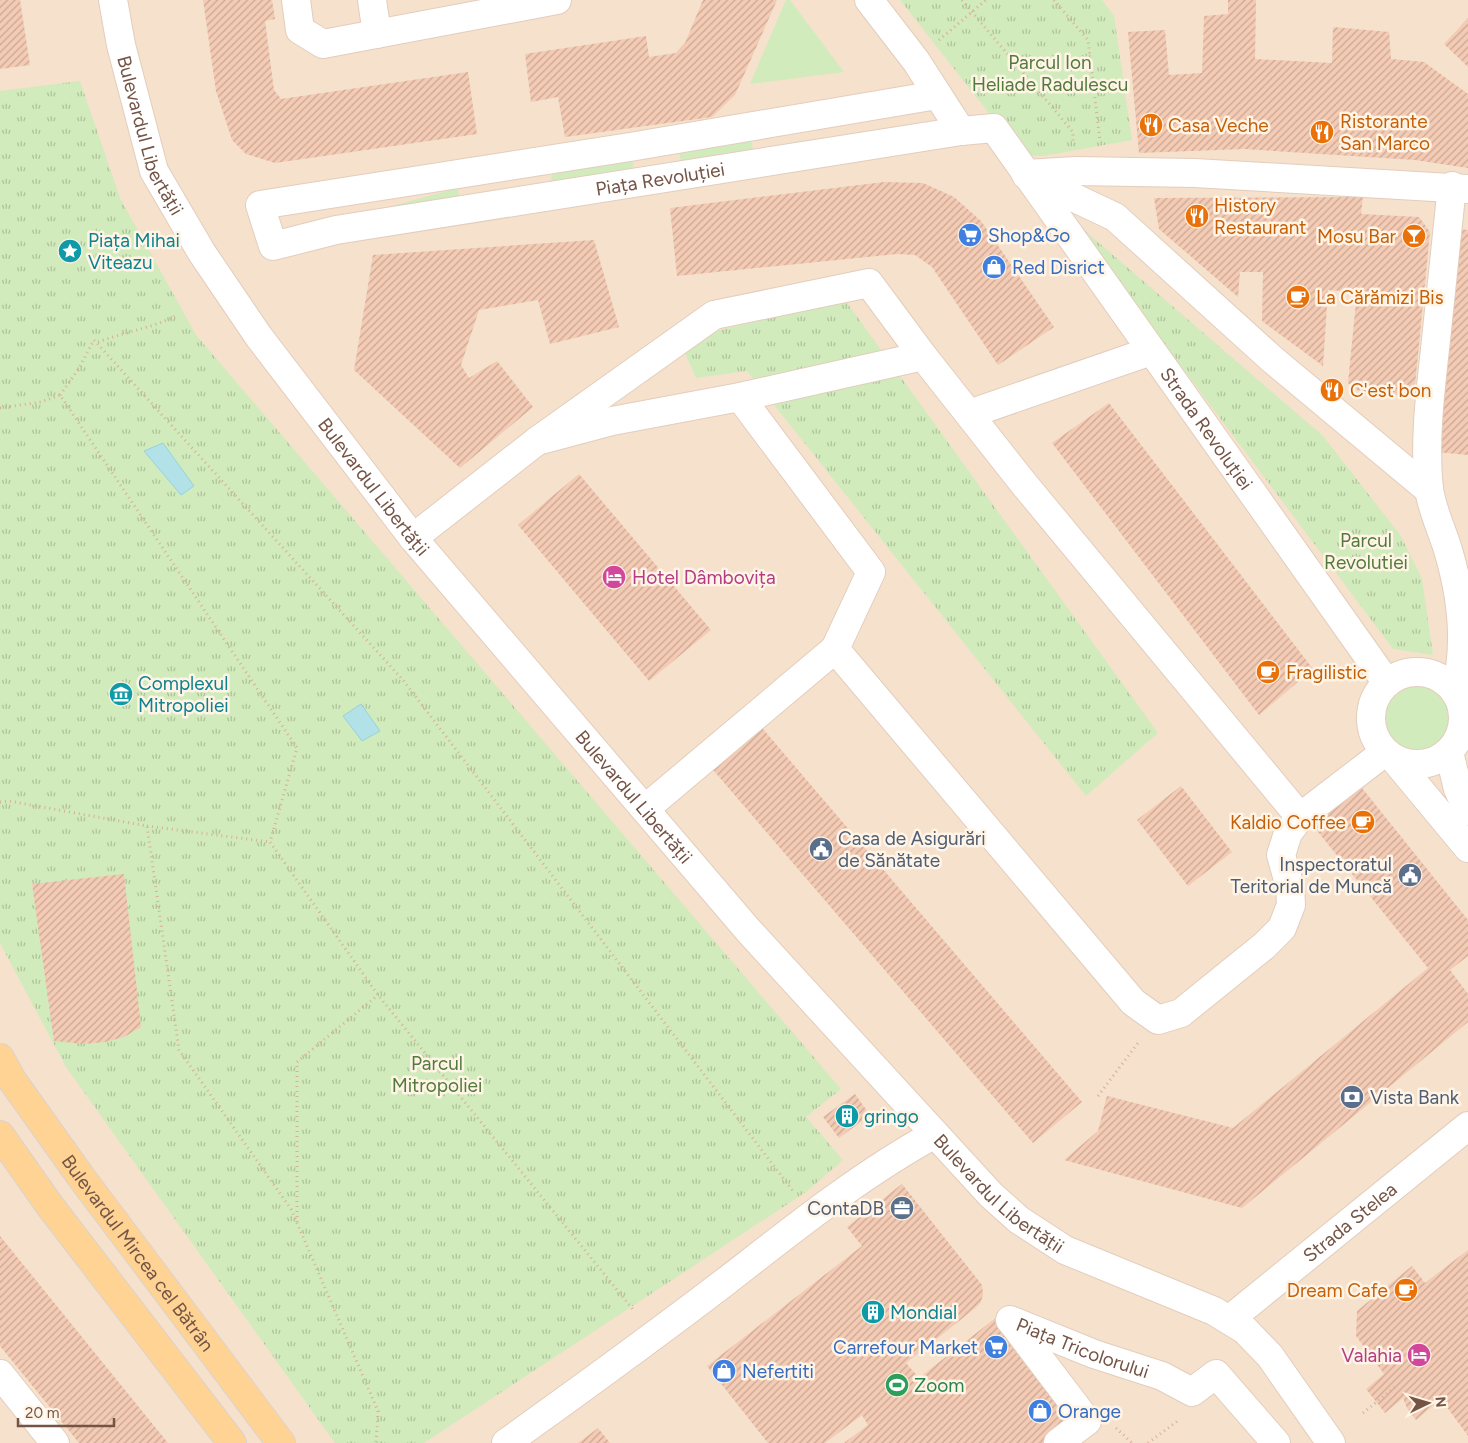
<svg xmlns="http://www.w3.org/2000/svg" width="1468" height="1443" viewBox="0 0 1468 1443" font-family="Figtree,sans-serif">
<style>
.residential{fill:#f5e1cc}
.green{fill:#d1ebbc}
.park{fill:url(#park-tufts)}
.water{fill:#b2e1e7;stroke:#97d2da}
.building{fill:url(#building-hatch)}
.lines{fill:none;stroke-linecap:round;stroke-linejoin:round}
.minor-casing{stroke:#e3cdbd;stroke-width:30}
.major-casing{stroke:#dbd3cf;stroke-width:30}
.path{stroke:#d8af97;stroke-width:3;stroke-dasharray:1 4;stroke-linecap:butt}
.minor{stroke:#fff;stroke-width:28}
.major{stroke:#ffd393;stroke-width:28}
.labels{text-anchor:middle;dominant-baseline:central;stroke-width:5;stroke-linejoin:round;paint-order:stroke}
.park-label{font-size:19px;fill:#517b3c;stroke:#fff4e5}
.food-label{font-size:19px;fill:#c56008;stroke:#fff4e5;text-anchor:start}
.street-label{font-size:19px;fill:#745445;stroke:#fff4e5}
.shop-label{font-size:19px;fill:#366cbe;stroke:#fff4e5;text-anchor:start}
.culture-label{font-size:19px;fill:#0d838f;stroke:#fff4e5;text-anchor:start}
.hotel-label{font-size:19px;fill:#b23c85;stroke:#fff4e5;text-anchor:start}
.service-label{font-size:19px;fill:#4e5e75;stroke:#fff4e5;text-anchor:start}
.leisure-label{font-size:19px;fill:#27864d;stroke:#fff4e5;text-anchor:start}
</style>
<defs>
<pattern id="park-tufts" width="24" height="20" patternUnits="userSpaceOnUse" patternTransform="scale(1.25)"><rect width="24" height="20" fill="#d1ebbc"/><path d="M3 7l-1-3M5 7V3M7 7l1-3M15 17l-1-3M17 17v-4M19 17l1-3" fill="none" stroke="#aec19b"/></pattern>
<pattern id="building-hatch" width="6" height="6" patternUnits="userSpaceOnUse" patternTransform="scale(1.25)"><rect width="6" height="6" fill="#f4cbb4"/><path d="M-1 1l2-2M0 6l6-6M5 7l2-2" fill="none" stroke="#caa794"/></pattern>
</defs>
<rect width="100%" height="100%" fill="#fdf0de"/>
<!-- residential -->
<path class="residential" d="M0,0h1468v1443h-1468z"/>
<!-- green -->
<path class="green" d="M786,0h4l54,72 -94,12z
M751,138l3,18 -73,5 -2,-9z
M632,156l2,16 -83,11 1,-13z
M458,188l2,15 -101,12z
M1384 718a33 33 0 1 1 66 0a33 33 0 1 1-66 0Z"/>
<!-- park -->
<path class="park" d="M900,0h202l12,16 18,124 -89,16 -21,-1z
M80,81l40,117 76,137 645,754 -35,28 37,43 -37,32 -382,251h-89l-269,-376 -66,-124v-852z
M1070,218l253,218 78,100 21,43 11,76 -40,-6z
M845,300l313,433 -72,63 -339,-425 -51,7 -11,-25 31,-22z"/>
<!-- water -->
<path class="water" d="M163,443l31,43 -13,9 -37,-44z
M361,704l19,27 -18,10 -19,-25z"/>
<!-- building -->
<path class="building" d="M0,0h20l10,65 -30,4z
M203,0h69l3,19 -10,2 9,69 7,9 187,-27 9,62 -202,29 -29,-9 -14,-14 -16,-49z
M703,0h74l-42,95 -23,22 -147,20 -7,-40 -27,5 -6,-48 121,-18 3,21 27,-4 9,-10z
M1228,0h28l-1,59 77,4 1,-36 56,5 2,27 33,3 44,32v74l-53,-8 -171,-11 -105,4 -11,-121 37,-2 4,45 33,-2 2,-57 24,-2z
M1468,18v49l-24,-23z
M884,182l39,1 31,14 27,24 73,106 -56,38 -66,-98 -17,-12 -18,-1 -220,22 -7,-68z
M1363,197l-2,17 58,3 11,15 -15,153 -21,11 -31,-2 -15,-11 9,-91 -29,-2 -5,76 -61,-45 1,-49h-23l-2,25 -79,-68 -5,-31z
M1458,229l10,1v225l-32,-3z
M594,240l25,87 -69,17 -12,-44 -59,10 -18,55 8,13 28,-17 36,46 -73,61 -106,-98 19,-115z
M1109,403l204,266 -54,46 -207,-272z
M579,474l132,156 -62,51 -131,-156z
M757,722l325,380 -49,41 -325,-379z
M1358,783l110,137v36l-18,14 18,24v28l-226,186 -178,-48 34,-29 9,-35 126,32 195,-160 -118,-146z
M1181,786l51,66 -44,34 -51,-66z
M124,874l17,153 -17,10 -19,5 -21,2 -30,-3 -22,-157z
M855,1094l15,21 -31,23 -16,-21z
M902,1184l80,101 1,9 -2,8 -7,7 -68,54 13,15 79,-62 85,105 -29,22h-210l24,-18 -6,-10 -37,28h-57l-61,-77 155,-120 -15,-19z
M0,1236l168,207h-89l-79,-97z
M1468,1250v186l-27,-37 -25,21 -9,-12 -4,-10 -18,15 -19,-24 18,-15 -28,-38 1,-25 55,-45 13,17z
M598,1428l12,15h-32z"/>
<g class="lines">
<!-- minor casing -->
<g class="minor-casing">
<g id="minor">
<path id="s1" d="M113,0l8,45 33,126 48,82 57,84 154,201 335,392 243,265 28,25 46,30 149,61 31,19 25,26 61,87"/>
<path d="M296,0l4,30 23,14 234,-44"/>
<path d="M372,0l5,34"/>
<path d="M869,0l47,61 45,70"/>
<path id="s2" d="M937,95l-307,52 -370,58 13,41 63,-16 625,-99 33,-3 393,555"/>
<path d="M1026,174l50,-3 119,2 273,16"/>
<path d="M1026,175l89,42 158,143 156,130"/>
<path d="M1452,186c-6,54 -11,109 -17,163 -5,45 -11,94 -6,140 3,21 13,41 19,61 14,47 20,95 7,142"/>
<path d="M740,397l131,175 -36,77 298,353 25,18 23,-7 83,-67 18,-18 9,-23 -1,-18 -9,-32 7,-22 12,-16 85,-65"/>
<path d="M969,414l182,-63"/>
<path d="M537,441l75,-20 128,-24 183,-41 101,128 276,333"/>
<path d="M413,538l124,-97 177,-126 155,-32 54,73"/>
<circle cx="1417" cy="718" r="46"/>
<path d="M1449,752l9,37 10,22"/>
<path d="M1395,760l73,88"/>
<path d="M646,808l189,-159"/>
<path id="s3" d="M1230,1319l238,-193"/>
<path id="s4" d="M1010,1320l84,34 68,22 30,16 24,-18 60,69"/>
<path d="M1011,1321l76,100 -29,22"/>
<path d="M0,1374l55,69"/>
<path d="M506,1443c74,-53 147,-106 219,-161 67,-52 135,-107 210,-148"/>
</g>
</g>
<!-- major casing -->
<g class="major-casing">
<g id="major">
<path id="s5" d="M0,1058l12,22 69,97 200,266"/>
<path d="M0,1135l50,71 182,237"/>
</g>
</g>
<!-- path -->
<path class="path" d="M962,0l111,132v9
M1054,0l34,40 12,101
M939,40l47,-40
M98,342c27,-10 55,-14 79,-27
M60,395l18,-25 16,-30 309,340 390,511
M0,408l41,-6 19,-7 237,353 -27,94 108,153 257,317
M0,802l9,-1 138,25 32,224 112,159 87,202 -2,32
M147,826l123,16
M1098,1096l40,-53
M297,1222v-160l81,-67
M1363,1413l32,-26
M1116,1428l16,15
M1148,1443l31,-23"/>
<!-- minor -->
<use href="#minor" class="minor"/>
<!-- major -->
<use href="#major" class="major"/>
</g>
<!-- icons -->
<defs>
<g id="restaurant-disc" transform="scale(1.25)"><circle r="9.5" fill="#e8710a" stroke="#fff4e5"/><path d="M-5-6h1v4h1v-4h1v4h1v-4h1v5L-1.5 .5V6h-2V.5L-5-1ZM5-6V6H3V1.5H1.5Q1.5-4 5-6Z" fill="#fff"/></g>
<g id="supermarket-disc" transform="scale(1.25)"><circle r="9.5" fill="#3f7fe0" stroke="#fff4e5"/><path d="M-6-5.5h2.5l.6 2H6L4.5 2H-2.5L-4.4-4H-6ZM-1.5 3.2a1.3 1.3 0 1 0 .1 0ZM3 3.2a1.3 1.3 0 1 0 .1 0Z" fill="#fff"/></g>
<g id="bar-disc" transform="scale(1.25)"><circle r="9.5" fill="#e8710a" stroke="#fff4e5"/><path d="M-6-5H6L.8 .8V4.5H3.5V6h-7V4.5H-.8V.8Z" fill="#fff"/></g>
<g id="sight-disc" transform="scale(1.25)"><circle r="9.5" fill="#0f9aa8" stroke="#fff4e5"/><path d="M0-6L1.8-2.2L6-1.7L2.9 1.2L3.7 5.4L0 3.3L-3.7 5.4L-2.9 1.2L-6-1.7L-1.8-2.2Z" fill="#fff"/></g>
<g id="shop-disc" transform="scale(1.25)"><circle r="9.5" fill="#3f7fe0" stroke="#fff4e5"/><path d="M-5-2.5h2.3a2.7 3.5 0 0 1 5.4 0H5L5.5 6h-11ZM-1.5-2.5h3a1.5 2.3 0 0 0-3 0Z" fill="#fff"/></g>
<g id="cafe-disc" transform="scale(1.25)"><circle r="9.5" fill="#e8710a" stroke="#fff4e5"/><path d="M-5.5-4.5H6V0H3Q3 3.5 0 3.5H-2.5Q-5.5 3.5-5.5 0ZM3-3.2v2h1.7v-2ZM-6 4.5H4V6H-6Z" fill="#fff"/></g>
<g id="hotel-disc" transform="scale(1.25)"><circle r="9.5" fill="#d1479c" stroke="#fff4e5"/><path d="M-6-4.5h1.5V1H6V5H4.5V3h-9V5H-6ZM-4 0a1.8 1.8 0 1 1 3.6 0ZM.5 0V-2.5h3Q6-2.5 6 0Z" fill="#fff"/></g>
<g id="museum-disc" transform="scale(1.25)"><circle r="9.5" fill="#0f9aa8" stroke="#fff4e5"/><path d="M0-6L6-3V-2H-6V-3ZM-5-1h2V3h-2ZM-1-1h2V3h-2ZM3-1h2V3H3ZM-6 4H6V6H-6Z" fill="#fff"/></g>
<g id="civic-disc" transform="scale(1.25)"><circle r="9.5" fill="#5c6f8a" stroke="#fff4e5"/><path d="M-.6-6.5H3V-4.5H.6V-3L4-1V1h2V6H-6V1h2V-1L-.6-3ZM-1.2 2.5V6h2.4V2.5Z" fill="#fff"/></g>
<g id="bank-disc" transform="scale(1.25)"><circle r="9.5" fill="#5c6f8a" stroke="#fff4e5"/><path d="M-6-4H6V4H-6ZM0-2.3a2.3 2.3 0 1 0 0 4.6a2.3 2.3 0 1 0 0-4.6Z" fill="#fff"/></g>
<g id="building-disc" transform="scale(1.25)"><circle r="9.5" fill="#0f9aa8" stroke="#fff4e5"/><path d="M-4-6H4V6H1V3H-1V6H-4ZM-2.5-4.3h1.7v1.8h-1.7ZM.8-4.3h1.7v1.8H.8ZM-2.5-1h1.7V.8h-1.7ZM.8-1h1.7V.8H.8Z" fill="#fff"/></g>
<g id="office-disc" transform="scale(1.25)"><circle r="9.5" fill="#5c6f8a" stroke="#fff4e5"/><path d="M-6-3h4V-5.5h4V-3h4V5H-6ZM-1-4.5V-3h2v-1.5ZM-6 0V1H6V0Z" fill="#fff"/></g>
<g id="stadium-disc" transform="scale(1.25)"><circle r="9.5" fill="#2e9e5b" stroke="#fff4e5"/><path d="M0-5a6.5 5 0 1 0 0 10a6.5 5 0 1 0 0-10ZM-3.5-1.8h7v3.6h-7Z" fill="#fff"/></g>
</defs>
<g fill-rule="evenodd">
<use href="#restaurant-disc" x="1151" y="125"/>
<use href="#restaurant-disc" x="1322" y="132"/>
<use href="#restaurant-disc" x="1197" y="216"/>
<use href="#supermarket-disc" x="970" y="235"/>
<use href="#bar-disc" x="1414" y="236"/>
<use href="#sight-disc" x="70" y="251"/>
<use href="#shop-disc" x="994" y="267"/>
<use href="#cafe-disc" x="1298" y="297"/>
<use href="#restaurant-disc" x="1332" y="390"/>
<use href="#hotel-disc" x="614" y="577"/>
<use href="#cafe-disc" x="1268" y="672"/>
<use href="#museum-disc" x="121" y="694"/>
<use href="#cafe-disc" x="1363" y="822"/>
<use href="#civic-disc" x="821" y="849"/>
<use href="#civic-disc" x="1410" y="875"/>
<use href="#bank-disc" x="1352" y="1097"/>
<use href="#building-disc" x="847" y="1116"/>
<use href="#office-disc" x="902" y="1208"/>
<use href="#cafe-disc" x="1406" y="1290"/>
<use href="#building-disc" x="873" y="1312"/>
<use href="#supermarket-disc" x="996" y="1347"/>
<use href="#hotel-disc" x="1419" y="1355"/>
<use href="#shop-disc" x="724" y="1371"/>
<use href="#stadium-disc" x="897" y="1385"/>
<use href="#shop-disc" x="1040" y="1411"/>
</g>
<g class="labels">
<!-- park labels -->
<g class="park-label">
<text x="1050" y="62">Parcul Ion<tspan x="1050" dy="22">Heliade Radulescu</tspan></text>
<text x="1366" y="540">Parcul<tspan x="1366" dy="22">Revolutiei</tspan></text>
<text x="437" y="1063">Parcul<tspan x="437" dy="22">Mitropoliei</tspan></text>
</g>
<!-- food labels -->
<g class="food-label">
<text x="1340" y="121">Ristorante<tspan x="1340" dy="22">San Marco</tspan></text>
<text x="1168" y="125">Casa Veche</text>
<text x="1214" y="205">History<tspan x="1214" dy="22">Restaurant</tspan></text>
<text x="1396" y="236" text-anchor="end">Mosu Bar</text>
<text x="1316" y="297">La Cărămizi Bis</text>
<text x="1350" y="390">C'est bon</text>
<text x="1286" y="672">Fragilistic</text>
<text x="1346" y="822" text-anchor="end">Kaldio Coffee</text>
<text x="1388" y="1290" text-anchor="end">Dream Cafe</text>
</g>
<!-- street labels -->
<g class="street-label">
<text stroke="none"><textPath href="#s1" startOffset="141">Bulevardul Libertății</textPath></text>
<text stroke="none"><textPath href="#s2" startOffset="1122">Piața Revoluției</textPath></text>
<text stroke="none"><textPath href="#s2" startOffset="1828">Strada Revoluției</textPath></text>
<text stroke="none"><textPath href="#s1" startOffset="561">Bulevardul Libertății</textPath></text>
<text stroke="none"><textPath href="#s1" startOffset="966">Bulevardul Libertății</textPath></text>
<text stroke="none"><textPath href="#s1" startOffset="1506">Bulevardul Libertății</textPath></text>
<text stroke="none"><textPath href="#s3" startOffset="154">Strada Stelea</textPath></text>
<text stroke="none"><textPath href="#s5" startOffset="239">Bulevardul Mircea cel Bătrân</textPath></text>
<text stroke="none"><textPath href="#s4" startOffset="78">Piața Tricolorului</textPath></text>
</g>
<!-- shop labels -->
<g class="shop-label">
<text x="988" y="235">Shop&amp;Go</text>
<text x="1012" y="267">Red Disrict</text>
<text x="978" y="1347" text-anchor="end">Carrefour Market</text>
<text x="742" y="1371">Nefertiti</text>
<text x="1058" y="1411">Orange</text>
</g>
<!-- culture labels -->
<g class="culture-label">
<text x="88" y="240">Piața Mihai<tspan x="88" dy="22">Viteazu</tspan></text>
<text x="138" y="683">Complexul<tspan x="138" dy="22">Mitropoliei</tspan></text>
<text x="864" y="1116">gringo</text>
<text x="890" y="1312">Mondial</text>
</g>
<!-- hotel labels -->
<g class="hotel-label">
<text x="632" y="577">Hotel Dâmbovița</text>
<text x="1402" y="1355" text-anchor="end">Valahia</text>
</g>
<!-- service labels -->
<g class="service-label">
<text x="838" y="838">Casa de Asigurări<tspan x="838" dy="22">de Sănătate</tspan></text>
<text x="1392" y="864" text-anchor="end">Inspectoratul<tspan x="1392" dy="22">Teritorial de Muncă</tspan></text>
<text x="1370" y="1097">Vista Bank</text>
<text x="884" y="1208" text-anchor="end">ContaDB</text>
</g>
<!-- leisure labels -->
<g class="leisure-label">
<text x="914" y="1385">Zoom</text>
</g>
</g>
<!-- north arrow -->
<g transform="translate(1428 1403) rotate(85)" stroke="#fff4e5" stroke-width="4" paint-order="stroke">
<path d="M0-4L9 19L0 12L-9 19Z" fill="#745445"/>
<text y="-8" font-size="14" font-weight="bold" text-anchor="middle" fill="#745445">N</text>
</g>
<!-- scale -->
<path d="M18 1418v8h96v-8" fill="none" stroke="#745445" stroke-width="2.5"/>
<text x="25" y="1418" font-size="15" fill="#745445" stroke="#fff4e5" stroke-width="4" paint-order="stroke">20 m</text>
</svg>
